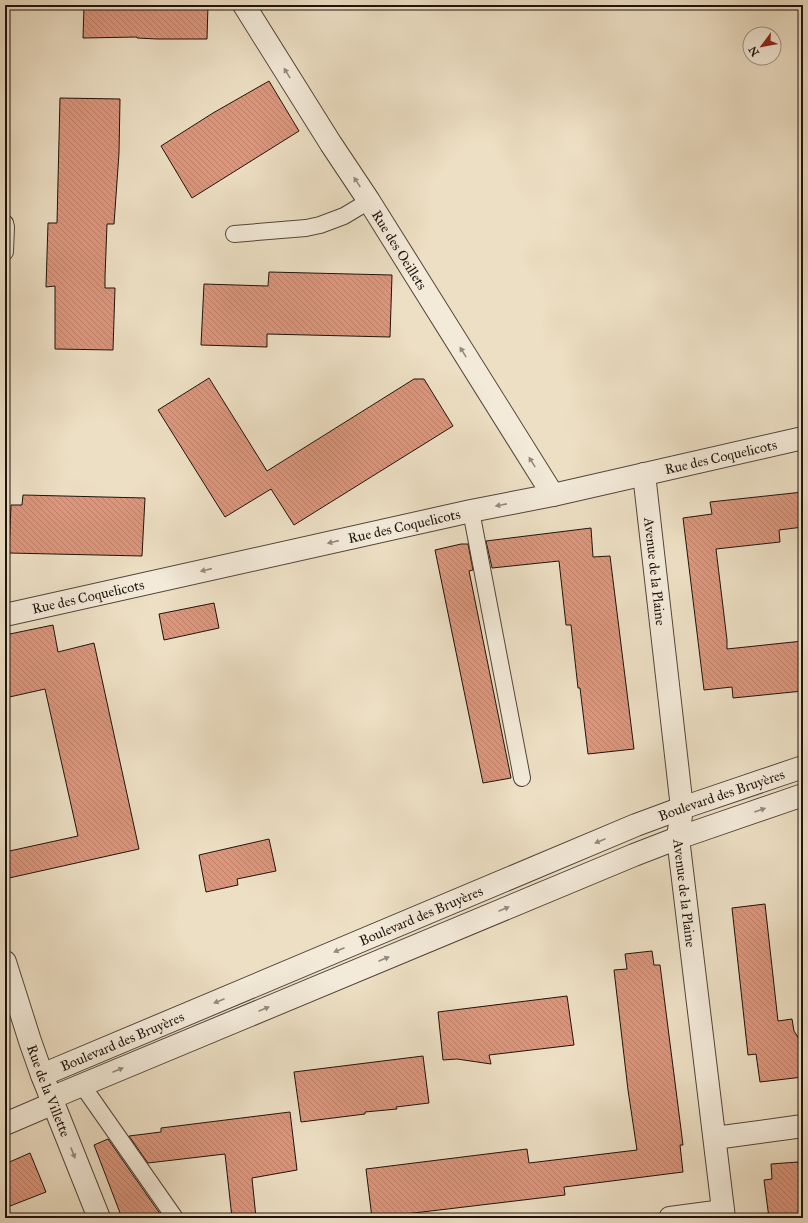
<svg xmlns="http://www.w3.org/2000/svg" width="808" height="1223" viewBox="0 0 808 1223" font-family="'IM FELL Great Primer',serif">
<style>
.building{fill:url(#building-back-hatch);stroke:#1f130c}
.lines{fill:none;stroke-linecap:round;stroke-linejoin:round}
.service-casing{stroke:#52463a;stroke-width:18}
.minor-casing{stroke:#52463a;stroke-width:24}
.service{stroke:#f3ead9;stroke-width:16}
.minor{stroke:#f3ead9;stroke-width:22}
.oneway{fill:#94897d}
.labels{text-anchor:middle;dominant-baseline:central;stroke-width:3;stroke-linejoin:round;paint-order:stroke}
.street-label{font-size:14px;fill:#1f130c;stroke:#f3ead9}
</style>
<defs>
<pattern id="building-back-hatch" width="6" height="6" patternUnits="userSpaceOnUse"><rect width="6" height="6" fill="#dc967c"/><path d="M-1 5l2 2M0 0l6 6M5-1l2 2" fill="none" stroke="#bc806a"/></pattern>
</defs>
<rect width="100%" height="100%" fill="#eddfc4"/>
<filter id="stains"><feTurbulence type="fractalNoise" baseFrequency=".005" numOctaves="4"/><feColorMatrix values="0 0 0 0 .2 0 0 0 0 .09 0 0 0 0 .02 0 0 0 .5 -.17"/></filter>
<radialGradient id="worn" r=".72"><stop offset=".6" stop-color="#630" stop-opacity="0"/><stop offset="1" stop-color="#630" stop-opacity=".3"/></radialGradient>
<!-- building -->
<path class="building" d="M84,5h124l-1,34h-50l-20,-1v-1l-54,1z
M269,81l30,50 -107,67 -31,-52 52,-33z
M60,98l60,1 -1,54 -5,71h-7l-2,53v11h10l-2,62 -58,-1v-63l-9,1 2,-64h9z
M269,272l123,3 -2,62 -123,-3v13l-66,-2 3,-61 64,2z
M209,378l58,93 147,-92h10l29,47 -159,99 -23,-36 -46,28 -67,-107z
M803,492v35l-24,3 1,12 -64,7 11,91v9l76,-8v50l-70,7 -1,-11 -28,3 -21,-172 29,-4 -2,-12z
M23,495l122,3 -3,58 -133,-3 2,-48h11z
M591,528l2,29 17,-1 24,193 -46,5 -8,-66h-2l-7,-63h-5l-7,-64 -67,7 -6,-27z
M461,544h7l5,26 -4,1 42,207 -28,5 -48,-233z
M214,603l5,25 -55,12 -5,-26z
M53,625l5,27 36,-9 45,206 -130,29 -4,-14v-12l73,-16 -33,-147 -40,9v-63z
M269,839l7,32 -39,8 1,6 -32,7 -7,-37z
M765,904l13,117 14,-2 2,12 9,14v32l-43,5 -4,-28 -8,1 -16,-147z
M652,951l2,14h6l23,180h-3l3,27 -119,15 1,8 -193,23 -6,-49 161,-20 2,14 108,-13 -9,-60 -14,-120 13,-1 -2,-15z
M567,996l7,49 -85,10 2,9 -34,-5 -14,1 -5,-48z
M423,1056l6,47 -33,4 1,2 -32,3v2l-64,8 -7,-50z
M290,1112l7,58 -45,8 4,40h-24l-7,-64 -77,9 -19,-27 32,-4v-4z
M108,1139l55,79h-41l-28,-73z
M30,1153l16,39 -41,16v-44z
M798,1162l5,43v13h-34l-5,-38 8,-1 -1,-15z"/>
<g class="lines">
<!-- service casing -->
<g class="service-casing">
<path id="service" d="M5,223l1,4 -1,25
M234,234l72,-6 14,-3 24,-9 25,-15
M471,511l51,267
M82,1085l93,133"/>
</g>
<!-- minor casing -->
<g class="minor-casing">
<g id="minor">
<path id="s1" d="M244,5l87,139 38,57 184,294"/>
<path id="s2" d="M644,474l38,334 -4,30 46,380"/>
<path id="s3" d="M5,615l466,-104 82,-16 250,-57"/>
<path id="s4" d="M5,962l25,79 12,34 57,143"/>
<path id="s5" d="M42,1075l594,-250 46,-17 121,-41"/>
<path d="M51,1098l583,-243 44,-17 125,-43"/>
<path d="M5,1124l49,-21"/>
<path d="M715,1138l88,-12"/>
<path d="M670,1218l53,-7"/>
</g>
</g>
<!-- service -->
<use href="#service" class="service"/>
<!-- minor -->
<use href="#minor" class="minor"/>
</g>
<!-- one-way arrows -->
<defs><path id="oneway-solid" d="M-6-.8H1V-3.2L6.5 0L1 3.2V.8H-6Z"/></defs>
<g class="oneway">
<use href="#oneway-solid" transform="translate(287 73) rotate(-122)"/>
<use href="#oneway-solid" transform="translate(357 182) rotate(-123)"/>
<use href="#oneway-solid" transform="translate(463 352) rotate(-122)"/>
<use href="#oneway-solid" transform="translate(532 462) rotate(-122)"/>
<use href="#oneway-solid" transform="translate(501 505) rotate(169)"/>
<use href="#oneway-solid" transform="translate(333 542) rotate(167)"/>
<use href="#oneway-solid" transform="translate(206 570) rotate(167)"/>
<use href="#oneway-solid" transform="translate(760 810) rotate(-19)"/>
<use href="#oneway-solid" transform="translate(600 841) rotate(157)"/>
<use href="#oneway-solid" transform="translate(504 909) rotate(-23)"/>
<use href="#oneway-solid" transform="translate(339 950) rotate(157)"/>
<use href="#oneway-solid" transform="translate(384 959) rotate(-23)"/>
<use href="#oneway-solid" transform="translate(219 1001) rotate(157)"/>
<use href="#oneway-solid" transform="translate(264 1009) rotate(-23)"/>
<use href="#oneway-solid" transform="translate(118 1070) rotate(-23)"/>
<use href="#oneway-solid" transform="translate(73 1153) rotate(69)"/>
</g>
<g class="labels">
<!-- street labels -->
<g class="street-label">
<text stroke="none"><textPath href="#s1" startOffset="290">Rue des Oeillets</textPath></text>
<text stroke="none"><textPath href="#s3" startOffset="733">Rue des Coquelicots</textPath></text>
<text stroke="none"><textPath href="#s3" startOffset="409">Rue des Coquelicots</textPath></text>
<text stroke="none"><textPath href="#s2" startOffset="98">Avenue de la Plaine</textPath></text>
<text stroke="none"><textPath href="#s3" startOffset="85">Rue des Coquelicots</textPath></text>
<text stroke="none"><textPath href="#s5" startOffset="735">Boulevard des Bruyères</textPath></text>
<text stroke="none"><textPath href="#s2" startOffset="422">Avenue de la Plaine</textPath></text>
<text stroke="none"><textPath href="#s5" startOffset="411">Boulevard des Bruyères</textPath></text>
<text stroke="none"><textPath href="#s5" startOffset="87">Boulevard des Bruyères</textPath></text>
<text stroke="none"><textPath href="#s4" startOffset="136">Rue de la Villette</textPath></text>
</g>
</g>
<!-- margin -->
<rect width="808" height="1223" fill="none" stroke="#eddfc4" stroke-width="20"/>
<rect x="6" y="6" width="796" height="1211" fill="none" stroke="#1f130c" stroke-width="2"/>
<rect x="10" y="10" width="788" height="1203" fill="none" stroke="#1f130c"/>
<!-- north arrow -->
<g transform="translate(762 46) rotate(238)"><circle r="19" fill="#f3ead9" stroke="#9e9487"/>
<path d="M0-3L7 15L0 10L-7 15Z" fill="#8f2418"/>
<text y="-6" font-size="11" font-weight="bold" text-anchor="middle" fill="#1f130c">N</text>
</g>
<rect width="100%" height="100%" filter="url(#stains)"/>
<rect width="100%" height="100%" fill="url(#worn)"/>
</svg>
